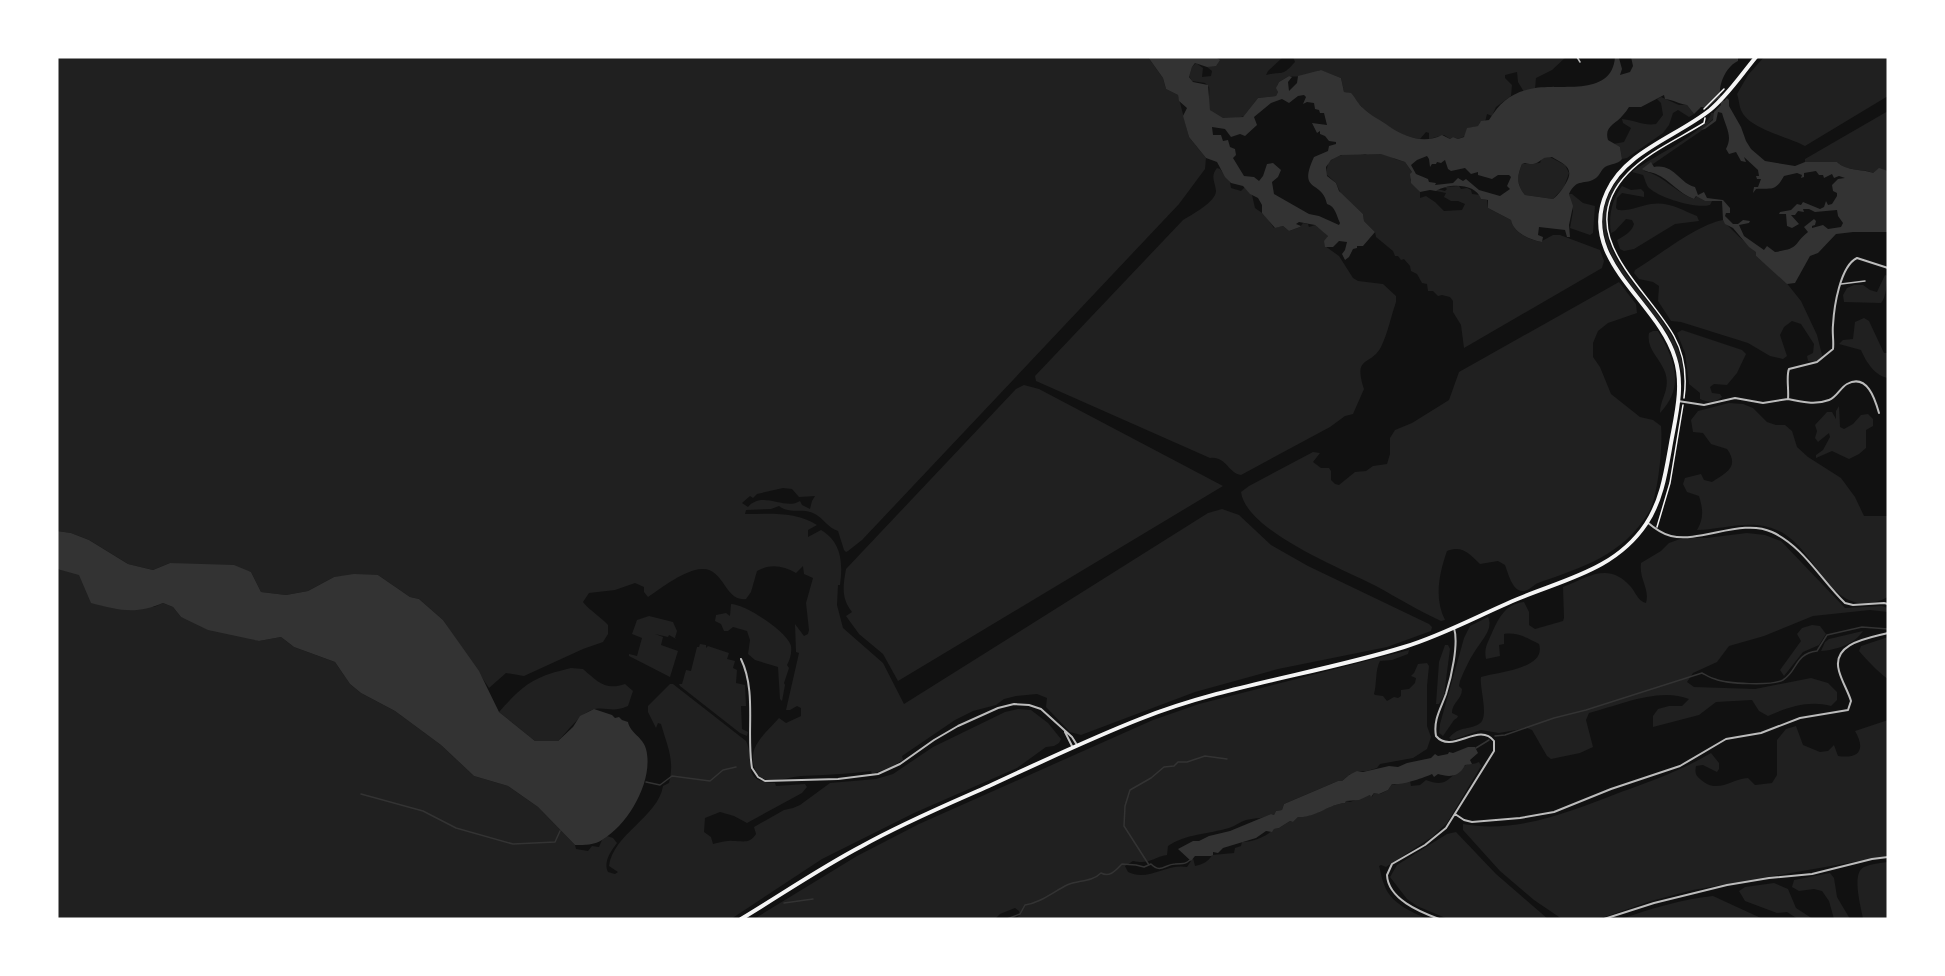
<svg xmlns="http://www.w3.org/2000/svg" width="1945" height="976" viewBox="0 0 1945 976" font-family="Roboto,sans-serif">
<style>
.green{fill:#202020;fill-rule:evenodd}
.water{fill:#333;fill-rule:evenodd}
.lines{fill:none;stroke-linecap:round;stroke-linejoin:round}
.stream{stroke:#333;stroke-width:1.5}
.path{stroke:#f5f5f5;stroke-width:1.5}
.service{stroke:#bcbcbc;stroke-width:1.5}
.minor{stroke:#bcbcbc;stroke-width:2}
.primary{stroke:#f5f5f5;stroke-width:4}
</style>
<rect width="100%" height="100%" fill="#111"/>
<!-- green -->
<path class="green" d="M57,57h1091l15,21 3,11 12,6 11,42 17,21 -1,11 -26,35 -317,336 -14,11 -2,1 -2,-2 -6,-19c-10,-3 -14,-12 -23,-17 -12,-7 -25,1 -36,-8l-8,3 -25,1 -1,4c24,0 51,-3 72,11l-9,5v7l13,-7c21,12 22,34 19,55h-2l-1,20 6,23 40,35 21,41 304,-191 14,-4 17,6 32,30 37,21 121,58 3,3 -1,4 -44,16 -109,22 -83,23 -114,43 -11,-3 -24,-25 1,-9 -10,-4 -21,2 -12,3 -8,6 -23,6 -18,9 -53,36 1,4 -12,7 -19,7 -1,-3c-23,3 -46,4 -70,5 -11,1 -22,5 -32,4 -7,-1 -12,-4 -14,-11 -9,-22 11,-36 24,-51l7,5 15,-7v-8l-4,-2 -7,4h-4l13,-57 -3,-1 -1,-28 9,12 4,-2 1,-4 -3,-27 7,-25 -9,-4 -1,-8 -7,7c-14,-8 -26,-9 -39,-2l-6,21 -5,7c-21,3 -22,-31 -44,-30 -18,1 -39,18 -54,28l-4,-5v-5l-9,-4 -20,7 -26,3 -6,9c7,9 17,14 25,23v9l-5,8 -20,7 -59,27 -18,-3 -17,15 -46,-68 -24,-21 -9,-2 -32,-22 -44,2 -26,14 -22,4 -25,-3 -10,-20 -81,-9 -17,7 -25,-6 -39,-24 -18,-7 -14,-2zM783,488l9,1 7,8 16,-1 -3,5 -2,8 -8,-4 -2,-4c-15,10 -37,-11 -52,6l-6,-4 8,-7 3,2 4,-4z
M1216,57h67l-15,14 -2,4c17,-4 16,2 29,-13l-2,-5h273l-14,13 -16,8 -1,11 -11,3 -6,-10 -1,-10 -12,3v3l7,7 -1,11 -15,11 -4,9 -5,-2 -2,8h-5l-1,4 -10,2 -4,8 -7,3 -5,-2 -3,2 -6,-4 -15,4v-6l-3,-1 -6,7c-22,-3 -39,-16 -56,-30 -9,-7 -8,-15 -20,-17l-3,-14 -21,-8c-8,4 -22,8 -31,6l-10,6 -2,4 1,6 -2,4 -18,2 -14,18c-9,4 -32,5 -35,-9 -1,-6 1,-14 0,-20l-4,-4 -13,-2 -3,-5 3,-9 4,-4 7,5 -1,9 9,-1 1,-5 -5,-4 12,-7z
M1764,57h124v39l-83,50c-16,-9 -55,-17 -63,-34 -3,-5 -3,-13 -5,-18l11,-19z
M1661,97l18,8h8l7,9 -5,3 -11,-7 -5,3 -4,12 -6,8 -36,25 -5,1 -2,-12 -7,-3 11,-2 7,-14 -8,-5 -1,-4c12,1 22,7 34,5l7,-9 -2,-12 -4,-4z
M1888,111v60l-9,-2 -6,4c-10,-5 -26,-1 -36,-11h-32v-3z
M1711,113h3v5l-13,13 -48,33 -3,-1 -6,8c19,4 31,21 50,28l3,-3 8,5h7l-2,4c-14,4 -50,-7 -61,-17 -3,-3 -4,-9 -6,-13l-11,-3c16,-13 77,-41 79,-59z
M1369,153l18,1 8,5 10,3 7,10 -2,8 10,12v6l6,-2 9,6 9,9 18,-1 3,-6 -7,-3h-7l-7,-4 2,-4 -10,-2 1,-2 8,2 2,-2 -2,-2 14,-1 2,3 6,-1 4,2 1,4 8,1 1,4 6,1 1,8 23,12c2,12 17,19 29,22l13,-7h7l40,15 4,11 -2,7 -138,80 -3,-23 -8,-13v-11l-3,-4 -8,-2 -4,1 -5,-5h-5l-1,-7 -5,-1 -5,-9 -6,-3 -1,-5 -6,-7 -3,1 -3,-4h-3l-2,-5 -17,-14 -1,-5 -11,-11 -1,-7 -22,-20 -5,-11 -10,-9 2,-11c9,-9 25,-12 37,-8z
M1550,157l15,8 4,8 -5,14 -11,12 -28,-4c-9,-11 -8,-19 -3,-31l18,-1 2,-5z
M1217,168l3,1 10,13 1,6 10,3 4,-4 7,8 3,13 10,7 9,13 9,-2 6,5 11,-4 3,-4 5,1 1,3 6,-2 13,10 -3,11 14,10 14,22 5,3 25,3 13,12v6c-5,14 -8,31 -15,45 -11,20 -28,8 -17,42l-11,25 -8,2 -15,11 -89,48c-13,-2 -15,-19 -31,-17l-174,-77 -1,-5 148,-156c8,-5 33,-18 33,-29 -1,-10 -6,-14 1,-23z
M1619,178l3,1c-7,11 -15,24 -16,38 -5,57 76,98 78,159 -7,-14 -9,-31 -19,-46 -31,-46 -91,-93 -46,-152z
M1622,186l9,4 10,-1 3,3v5l-22,-4 -5,5 -1,10 2,2c13,1 21,-4 33,-6 17,-3 31,6 46,12l2,5 -24,3 -41,25 -10,2 -4,-2 -3,-9c7,-4 15,-8 17,-16l-2,-4 -6,-1 -11,12 -4,2c-3,-16 1,-34 11,-47z
M1569,194h3l11,9 12,3 -2,27 -3,2 -20,-7 3,-17z
M1723,220c2,4 28,28 33,31v5l29,25 16,20 16,34 6,24 -5,3 -10,-1 -1,-5 6,-3 1,-9 -13,-20 -9,-3 -8,6 -4,8 7,21 -4,3 -13,-3 -22,-13 -67,-21 -10,-1 -13,-20 1,-15 -6,-4 -14,-3 -5,-6 1,-3c23,-14 63,-46 88,-50z
M1885,275l3,1c-1,7 -2,22 -7,27l-37,-1 -1,-7 4,-7 7,-3h9l7,5 7,2z
M1619,282l17,22 1,9 -29,10 -10,8 -5,12v14l7,10 11,27 29,23 13,3 8,6c2,20 -3,70 -12,86 -27,44 -66,55 -111,71 -5,2 -10,9 -16,8 -10,-1 -14,-18 -17,-26l-7,-4 -18,3c-11,-10 -17,-19 -33,-13 -8,23 -13,47 -2,69l-4,1c-22,-10 -43,-23 -65,-35 -33,-17 -130,-55 -135,-94l8,-6 64,-34 7,1 -7,9 8,6h8l2,3v9l4,4 4,1 16,-13 11,-1 7,-5 14,-2 3,-10v-16l5,-8 17,-7 37,-23 10,-28z
M1864,318l5,3 15,32h4v25c-13,-2 -22,-16 -27,-28l-22,-6 4,-4 10,-1 2,-17z
M1682,330l60,20 4,4 -9,19 -10,12 -13,-1 -4,3 2,6 8,1 2,3c-8,6 -13,6 -22,2v-6l-11,-9 -4,-31 -8,-20z
M1653,331h5c17,29 27,56 2,82 0,-15 11,-23 5,-41 -5,-14 -19,-23 -16,-39z
M1024,385l15,4 184,97 -325,195 -15,-27 -24,-20 -13,-18 6,-4c-11,-14 -9,-26 -6,-43l170,-180z
M1729,403l14,1 10,4 14,14 9,3h9l7,6 5,16 11,10 33,21 14,19 9,19h24v81c-56,29 -69,-47 -109,-66 -27,-13 -53,-2 -82,-1 7,-12 6,-21 2,-34l-12,-4 -4,-8 2,-6 16,-4 3,6 8,2c14,-9 28,-15 15,-33l-16,-5 -8,-11 -10,-1 -2,-12 7,-9z
M1839,406l1,21 4,2 9,-5 8,-9 7,-1 5,5v7l-7,4v18l-7,6 -10,5 -17,-8 -16,7v-3l7,-5 7,-13 -1,-4 -11,9 -3,-4 2,-7 -2,-6 12,-13h5l4,7v-8z
M1747,533l18,2 16,6 64,67 37,-2 6,2v4l-18,-2 -57,6 -49,20 -35,10 -12,16 -24,11 -6,9 7,5 61,2 56,-11 17,5 9,9v8l-6,6c-22,-6 -43,1 -63,10l-9,-5 -7,-11 -36,2 -17,13 -46,12v-11l5,-7 11,-3h13l7,-7c-30,-12 -69,6 -100,14l-3,7 7,27 -13,6 -29,6 -4,-3 -15,-26 -5,-2 -28,5 -18,-3 -29,10 -3,-2c11,-13 18,-7 30,-14 11,-6 0,-37 2,-47 16,-5 66,-8 58,-33 -11,-6 -22,-12 -35,-10v10l-5,1 1,11 -14,3c-2,-10 1,-15 5,-24 7,-15 13,-31 33,-33l5,10v13l6,4 28,-8 1,-3 -1,-31c25,-10 46,-26 68,0 5,6 7,14 15,16 4,-15 -7,-23 -5,-40l20,-12 8,-8 14,-5h23z
M57,569l22,5 75,33 9,-4 10,4 8,10 78,24 22,-4 13,10 41,15 15,22 11,9 34,18 46,34 33,31 34,10 30,21 37,38 1,4 12,2 4,-5 7,1 3,-7 5,-4 6,2 4,5c-6,8 -14,19 -9,29l7,2 3,-2 -9,-6c4,-32 49,-49 54,-80l6,-3c6,-24 -2,-37 -8,-59l-3,-1 -2,5 -8,-16v-6l22,-22h3l73,57c10,20 -7,41 29,42l1,3 29,-2 2,3 -5,6 -55,30 -13,-7 -14,-4 -15,6 -1,14 7,5 2,7c6,-1 13,-4 20,-3 10,0 17,3 23,-7l-2,-7 30,-17 9,-2 7,-3 30,-22 46,-4 17,-5 40,-27 72,-35 13,-3 13,1 17,13 13,16 -2,4 -5,3 -8,1 -29,21 -103,45 -92,46 -91,60h-674z
M731,604c14,0 57,28 60,42 1,7 -1,13 -4,19l2,3 -5,15 1,2 -3,16 -2,-2 -2,-32 -23,-7 -7,-6 2,-14 -3,-9 -14,-4 -5,4h-4l-3,-7 -6,-3 1,-6 10,-2 4,3z
M649,616l24,6 4,9 -2,7 3,2 -9,-5 -1,2 -13,-3 8,3 -2,8 17,6 -8,26 -41,-21v-2l8,2 5,-18 -10,-4 5,-14z
M1488,617c6,12 -7,24 -13,34 -6,9 -11,20 -15,30l-1,5 3,3c0,11 -10,13 -10,24l6,3 -1,2 -3,2 -11,16 -4,-3 1,-9 24,-86 6,-12z
M1812,625l8,1 6,8 -7,11 -16,7 -19,24 -4,-6 21,-29 -4,-7 5,-6z
M1863,631c-8,13 -27,19 -42,20l4,-9 4,-3z
M1888,637v42c-10,-7 -21,-19 -29,-28l2,-5z
M700,644l6,1v3l2,-2 21,7 -2,6 8,2 -2,7 4,2 -1,13 9,2 1,21h-5l1,23 6,3 -1,4 -7,-3 -60,-47 -1,-2h3l4,-14 5,1 6,-24h2z
M1445,645h3l2,4 -6,46 -5,9h-3l3,-42z
M1409,650l-1,4 -16,6 -12,1c-5,9 -3,23 -6,33l1,1 8,1 4,5 7,-4 4,1 3,-2v-6l8,-1 6,-6 1,-5 -5,-2 3,-3 4,-9 9,-1 2,3 -2,20v40l4,11 -4,12 -14,9 -33,6 -3,4 -10,3h-9l-6,4 -2,-1 -8,7h-4l-54,23 -2,6 -6,1 -2,4 -3,-1c-11,6 -13,3 -25,6 -6,2 -11,6 -17,8 -20,6 -44,6 -61,18l-1,9c-14,2 -17,10 -34,6l-8,5 3,6c20,10 39,-9 59,-5l6,-9 2,8c8,-2 13,-4 17,-11l22,-2 1,-5 6,-2 1,-4c11,0 24,-5 32,-13l5,-1 11,-7 3,1 5,-5c18,0 31,-13 47,-14l1,-2 4,1 20,-7 2,2 2,-4 6,1 8,-4 4,-6 2,1 16,-4 1,5 9,-1 6,-5c23,9 23,-5 40,-15 4,-2 7,0 13,-3l2,4 -34,57 -15,14 -46,30 -5,-2 -2,1c2,6 2,11 5,18 6,19 27,28 44,35h-413l5,-4 -1,-4 -4,-3 -15,6 -5,5h-241l103,-63 62,-32 234,-104 46,-16z
M571,668l12,1c14,12 22,22 42,15l8,7 -5,15c-16,7 -20,1 -33,3 -14,3 -27,22 -37,32h-23l-36,-29c25,-28 34,-35 72,-44z
M1888,720v136l-195,34 -42,11 -52,18h-37l-28,-19 -34,-29 -37,-41v-6c54,10 109,-13 158,-32 31,-11 61,-22 90,-39l8,10v6l-2,3 -14,-7 -7,1c-1,6 -1,9 4,13 17,16 31,0 48,-1l7,7 17,-2 5,-8v-35l9,-11 10,-3 7,19 17,7 8,-1 6,-6 4,11c21,3 28,-6 17,-25z
M1456,832l40,42 52,45h-100l-31,-13 -10,-7 -17,-22 7,-12 50,-31z
M1888,862v57h-25c-2,-12 -12,-46 1,-52 7,-3 16,-4 24,-5z
M1830,873l4,5 3,19 13,22h-16l-5,-18 -7,-10 -8,-2 -15,2 -7,-4 2,-7z
M1774,883l14,6 8,19 17,11h-15l-11,-7 -10,1 -32,-12 -6,-10 6,-4z
M1713,896l50,23h-142c30,-10 60,-20 92,-23z"/>
<!-- water -->
<path class="water" d="M1148,57h68l4,3 -4,6 -9,1 -12,-4 -3,4 -3,10 4,5 15,3 2,25 13,8 20,-1 15,-19 18,-2 2,-4 -2,-4 3,-6 10,-6 3,1 -4,5 1,9 8,-8 1,-7 23,-6 20,8 3,14 7,1c5,5 7,11 12,15 8,8 18,12 27,19 15,10 34,17 52,8l8,4 3,-2 5,2 6,-2 3,-9 11,-2 3,-5 8,-1c11,-17 20,-26 41,-31 27,-7 82,10 85,-32l4,1 3,11 -2,6 10,-3 3,-6 -2,-9h107v4c-11,5 -19,21 -18,34l4,6 3,-3 2,2v6l12,21 5,14 5,8 14,12 30,5 10,-4h32c9,9 26,7 36,11l6,-5 9,3v61h-35l-17,2 -18,19 -8,3 -15,27 -8,1 -31,-28v-4l-7,-5 -16,-19 -8,-4 -2,-4 -1,-19h-17l-9,-5 -2,3c-16,-6 -24,-19 -38,-25 -5,-2 -10,-2 -14,-5l9,-7 3,5c20,-4 26,17 41,20l3,8 6,-3 3,6 16,2 7,8v5h-4l-1,3 8,8h5l5,-4 7,1 -1,2 -10,2 5,11 20,14 3,-4 8,6c26,-4 17,-7 33,-20l-4,-5 10,-8 2,2 -1,4 -3,1v2l11,-3 5,4 13,-2 2,-4 -5,-7 -1,-6 -22,2 -6,-3h-6l1,3 -6,-1 -3,4h-4l8,9 -7,4 -5,-2 -1,-12h-7l1,-2 11,-2 6,-6 4,1 2,-3 17,7 4,-2 2,-6 2,4 4,-1 5,-8v-3l-4,-2 -1,-6 6,-6 7,-1 -6,-2 -5,2 -2,-4 -8,4 -1,-3h-4l-3,-4 -12,2v4l-3,1 1,-3 -5,-2 -13,3c-9,16 -12,12 -28,13l-3,4 1,-6h4l3,-8h-4l-1,-3h3l-1,-6 -14,-13 2,5 -5,-1 -5,-9 -7,2 -3,-5c7,-13 0,-21 -4,-36l-4,-1 -2,9 -11,8 -4,1 12,-10 1,-8 7,-7 -1,-4 -3,-2 -10,9 -6,-1 -7,7 -7,-9c-8,-1 -13,-5 -22,-6l-1,-4 -23,12h-12c-2,3 -4,6 -6,8 -8,10 -19,11 -15,25l12,7 2,12c-5,6 -10,4 -17,8 -4,3 -5,8 -9,11 -11,8 -19,-1 -27,16l4,12 -4,19 1,12h-3l-2,-7 -26,-3 -1,8 5,2 -1,5c-11,-2 -29,-9 -31,-22l-23,-12v-8l-7,-1c-5,-16 -33,-16 -45,-8l-6,-1 -10,2 -9,-9 -1,-9 2,-2 -7,-10 -24,-8 -40,1 -10,5 -5,7 1,9 9,7 3,8 24,23 1,7 11,11 -12,14h-6v2l-4,1 -4,8 -4,3 -3,-6 3,-4 2,-8 -8,-1 -6,6h-8l-1,-6 4,-5 -13,-11 -16,-3 -3,2 5,2 -1,1 -11,4 -6,-5 -8,2 -13,-15v-8l-4,-7 -8,-4 -7,-8 -12,-3 -6,-6 -8,-15 -11,-4 -17,-21 -6,-21 4,-8 -8,-7 -1,-6 -12,-6 -3,-11zM1304,95l2,2 -3,7 4,-2 7,1 1,6 4,1 1,3h4l3,12 -15,-2 5,10 3,-2v3l5,2 4,5 7,1v2l-7,2 -1,5 -14,6c-17,37 8,22 13,47 9,3 9,11 13,19l-1,2 -20,-9 -10,-2 -35,-20 -2,-12 6,-5 3,-7 -8,-7 -6,1 -4,12 -4,5 -5,-4 -10,-1 -11,-18 3,-3 -1,-6 -5,-2 -2,-7 -5,1 -2,-6h-8l-1,-8 13,2 6,8 9,-3 5,2 12,-11 -3,-8 17,-14 11,-4 7,4 9,-7zM1427,156l2,3 1,8 2,-3h4l1,-2 4,1 4,-3 3,9 3,2 14,-3 6,6 7,-2v3l14,4 6,-4h11l2,2 -4,9 3,3 -10,7 -21,-6 -13,-11 -3,2 -5,-3 -5,5 -18,2 1,-2 -7,-1 -1,-3 -12,-5 -5,-9 6,-5zM1552,157c12,7 23,11 14,26 -4,7 -7,11 -13,16l-28,-4c-9,-11 -8,-19 -3,-31l3,-1c10,3 13,-1 19,-5z
M57,531l14,2 18,7 39,24 25,6 17,-7 64,2 17,7 10,20 25,3 22,-4 26,-14 20,-3 24,1 32,22 9,2 24,21 36,51 20,41 36,29h23l15,-14 7,-11 14,-7 18,6 3,3 4,-1 3,3 6,2c2,11 15,15 18,27 8,30 -16,74 -44,91 -8,5 -17,5 -27,5l-37,-38 -30,-21 -34,-10 -33,-31 -46,-34 -34,-18 -11,-9 -15,-22 -41,-15 -13,-10 -22,4 -51,-11 -27,-13 -8,-10 -10,-4c-27,12 -45,7 -72,0l-12,-28 -22,-6z
M1468,747h7l3,6 -8,7 2,4 -7,1c-6,13 -17,12 -27,9l-4,3 -2,-3c-8,4 -33,12 -40,10l-4,6 -9,4 -5,-1 -3,4 -1,-2 -11,5 -13,1 -1,2c-16,1 -29,15 -47,14l-5,5 -3,-1 -11,7 -5,1 -2,3 -6,-1 -10,7 -33,10 -5,5 -5,-1v3l-2,1h-16l-4,5 -13,-12 15,-8h6l10,-5 21,-5 41,-17 3,1 2,-4 6,-1 2,-6 54,-23h4l7,-6 8,-4 6,1 26,-6 9,1 9,-4 24,-5 4,-4 3,2 10,-2 1,-2 4,1z"/>
<g class="lines">
<!-- stream -->
<path class="stream" d="M1495,736l10,-1 49,-17 32,-8 116,-37c4,2 9,5 13,6 12,5 57,7 68,1 15,-9 11,-26 34,-29l10,-16 35,-8 26,2
M1476,748l13,-8
M646,782l14,3 12,-9 38,5 13,-11 13,-3
M361,794l62,17 33,17 57,16 42,-2 5,-11
M1149,865l-25,-39 1,-20 5,-16 21,-12 13,-11 10,-1 4,-4h9l18,-6 22,3
M784,903l29,-4
M997,919h7
M1007,919l13,-5 5,-9c15,-2 28,-13 42,-20 11,-5 25,-3 34,-12 9,5 15,-3 21,-9l14,1 8,2 7,-3c10,10 14,0 24,0 8,-1 9,1 15,-4"/>
<!-- path -->
<path class="path" d="M1704,109l20,-20
M1684,398c3,-22 1,-42 -10,-62 -28,-50 -104,-103 -46,-163 20,-21 52,-35 76,-50l1,-5
M1657,527l13,-44 13,-78"/>
<!-- service -->
<path class="service" d="M1577,57l3,5
M1841,284l24,-3"/>
<!-- minor -->
<path class="minor" d="M1788,399c13,3 28,6 41,1 8,-3 11,-12 18,-16 20,-11 28,15 32,29
M1678,401l26,4 31,-7 28,5 25,-4c1,-10 -2,-23 1,-30l28,-7 16,-13c1,-8 -1,-16 0,-24 1,-18 7,-59 24,-67l31,10
M1647,522c7,6 15,12 24,14 30,7 71,-18 101,-4 31,14 49,48 73,71l8,2 31,-2 4,1
M741,659c16,33 5,74 11,109l6,9 7,4 73,-2 40,-5 22,-10 34,-24 24,-14 40,-18 16,-4 15,1 12,4 31,28 5,8
M1065,732l7,14
M1455,814l9,6 8,2 48,-4 34,-6 57,-23 69,-23 46,-27 35,-6 39,-15 48,-8 3,-9c-3,-10 -9,-19 -12,-30 -8,-28 30,-33 49,-38
M1439,919c-19,-7 -51,-20 -52,-44l5,-11 33,-19 21,-17 48,-77v-10c-15,-20 -42,14 -58,-5 -3,-16 5,-28 10,-42 5,-16 13,-50 8,-66
M1604,919l50,-16 73,-18 42,-7 43,-4 60,-15 16,-2"/>
<!-- primary -->
<path class="primary" d="M741,919c40,-24 79,-51 121,-73 41,-23 84,-41 127,-60 50,-23 100,-47 151,-67 85,-34 177,-45 264,-72 40,-12 77,-33 116,-49 46,-19 96,-29 126,-74 16,-24 20,-53 25,-81 5,-28 13,-57 4,-85 -17,-57 -99,-99 -68,-166 19,-41 69,-55 103,-82 18,-15 31,-35 46,-53"/>
</g>
<!-- border -->
<rect width="1945" height="976" fill="none" stroke="#ffffff" stroke-width="117"/>
</svg>
